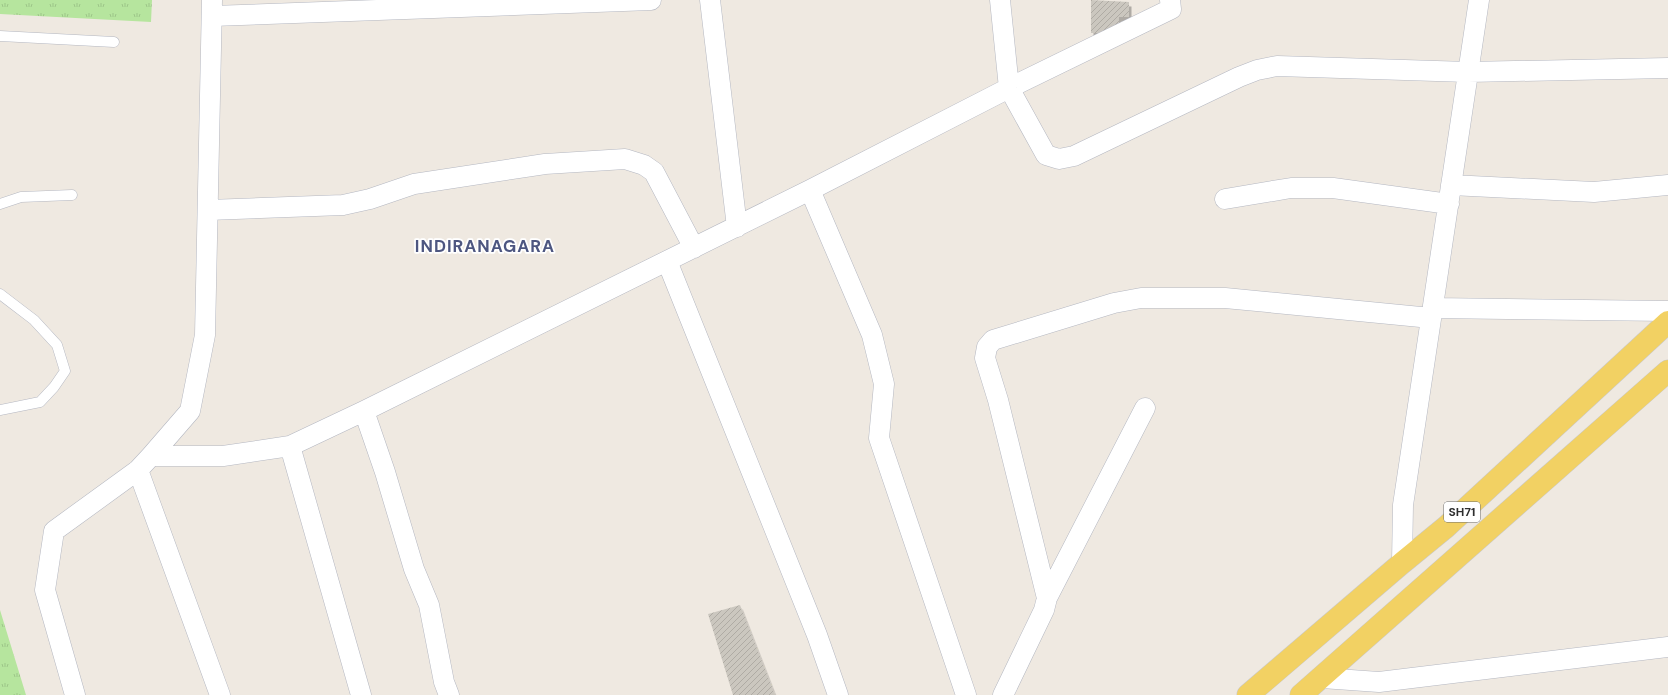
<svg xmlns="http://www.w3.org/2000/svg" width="1668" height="695" viewBox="0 0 1668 695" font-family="'DM Sans',sans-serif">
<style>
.grass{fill:url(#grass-tufts)}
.building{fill:url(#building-hatch);filter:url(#shadow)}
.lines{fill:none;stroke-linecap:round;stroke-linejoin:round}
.service-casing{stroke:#b4b7c1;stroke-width:11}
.minor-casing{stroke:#b4b7c1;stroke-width:21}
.primary-casing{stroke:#c9c9c9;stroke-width:23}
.service{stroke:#fff;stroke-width:10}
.minor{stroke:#fff;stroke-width:20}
.primary{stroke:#f2d163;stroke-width:22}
.labels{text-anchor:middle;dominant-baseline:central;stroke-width:3.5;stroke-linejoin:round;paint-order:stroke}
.shield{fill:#fff;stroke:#6d6d6d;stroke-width:1}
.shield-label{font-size:12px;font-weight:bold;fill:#2e2e2e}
.district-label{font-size:17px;font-weight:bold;letter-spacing:1px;fill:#4d5680;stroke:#fff}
</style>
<defs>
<pattern id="grass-tufts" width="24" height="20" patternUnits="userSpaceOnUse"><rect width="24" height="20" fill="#b6e59e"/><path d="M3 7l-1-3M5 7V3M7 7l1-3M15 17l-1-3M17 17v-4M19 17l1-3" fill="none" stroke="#9dc588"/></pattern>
<pattern id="building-hatch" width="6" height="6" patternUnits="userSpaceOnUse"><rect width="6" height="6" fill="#cbc7bf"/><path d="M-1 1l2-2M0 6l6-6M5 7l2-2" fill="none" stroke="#afaba4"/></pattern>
<filter id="shadow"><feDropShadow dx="2.5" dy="4.5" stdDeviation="0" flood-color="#0004"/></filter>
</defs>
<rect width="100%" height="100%" fill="#efe9e1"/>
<!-- grass -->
<path class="grass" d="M0,0h152l-1,22 -151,-8z
M0,610l26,85h-26z"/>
<!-- building -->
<path class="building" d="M1091,0l38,2v15h-10v16h-28z
M740,605l35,90h-42l-25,-81z"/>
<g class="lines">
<!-- service casing -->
<g class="service-casing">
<path id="service" d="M0,36l114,6
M0,204l21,-7 51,-2
M0,294l34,26 23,25 8,26 -11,16 -14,15 -40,8"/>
</g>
<!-- minor casing -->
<g class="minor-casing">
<path id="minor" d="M710,0l27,227
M1000,0l9,88 37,67 13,4 15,-3 165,-79 18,-7 20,-4 191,6 200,-4
M212,16l439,-16
M1451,185l143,7 74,-7
M810,190l62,145 12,49 -5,54 87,257
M1225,199l66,-11h42l116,16
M208,210l135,-5 27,-6 44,-15 131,-20 80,-5 19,6 10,7 40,76
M667,261l150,374 21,60
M1433,308l235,3
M364,411l21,61 29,97 15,36 15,77 5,13
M290,446l71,249
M151,456h72l67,-10 74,-35 446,-221 199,-102 162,-79 -1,-9
M138,470l82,225
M1402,563l1,-58 76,-505
M1047,598l98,-190
M1322,678l57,4 289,-35
M75,695l-30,-105 9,-59 84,-61 13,-14 39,-45 15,-76 7,-335
M1003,695l41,-85 3,-12 -49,-198 -13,-42 2,-11 6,-7 121,-37 27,-5h84l206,20"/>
</g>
<!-- primary casing -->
<g class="primary-casing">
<path id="primary" d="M1248,695l154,-132 44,-36 222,-205
M1301,695l367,-324"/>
</g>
<!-- service -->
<use href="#service" class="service"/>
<!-- minor -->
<use href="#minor" class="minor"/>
<!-- primary -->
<use href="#primary" class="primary"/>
</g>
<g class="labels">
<!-- shield labels -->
<rect class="shield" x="1444" y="502" width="36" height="20" rx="3"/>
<g class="shield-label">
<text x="1462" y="512">SH71</text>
</g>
<!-- district labels -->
<g class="district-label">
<text x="485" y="246">INDIRANAGARA</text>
</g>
</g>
</svg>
